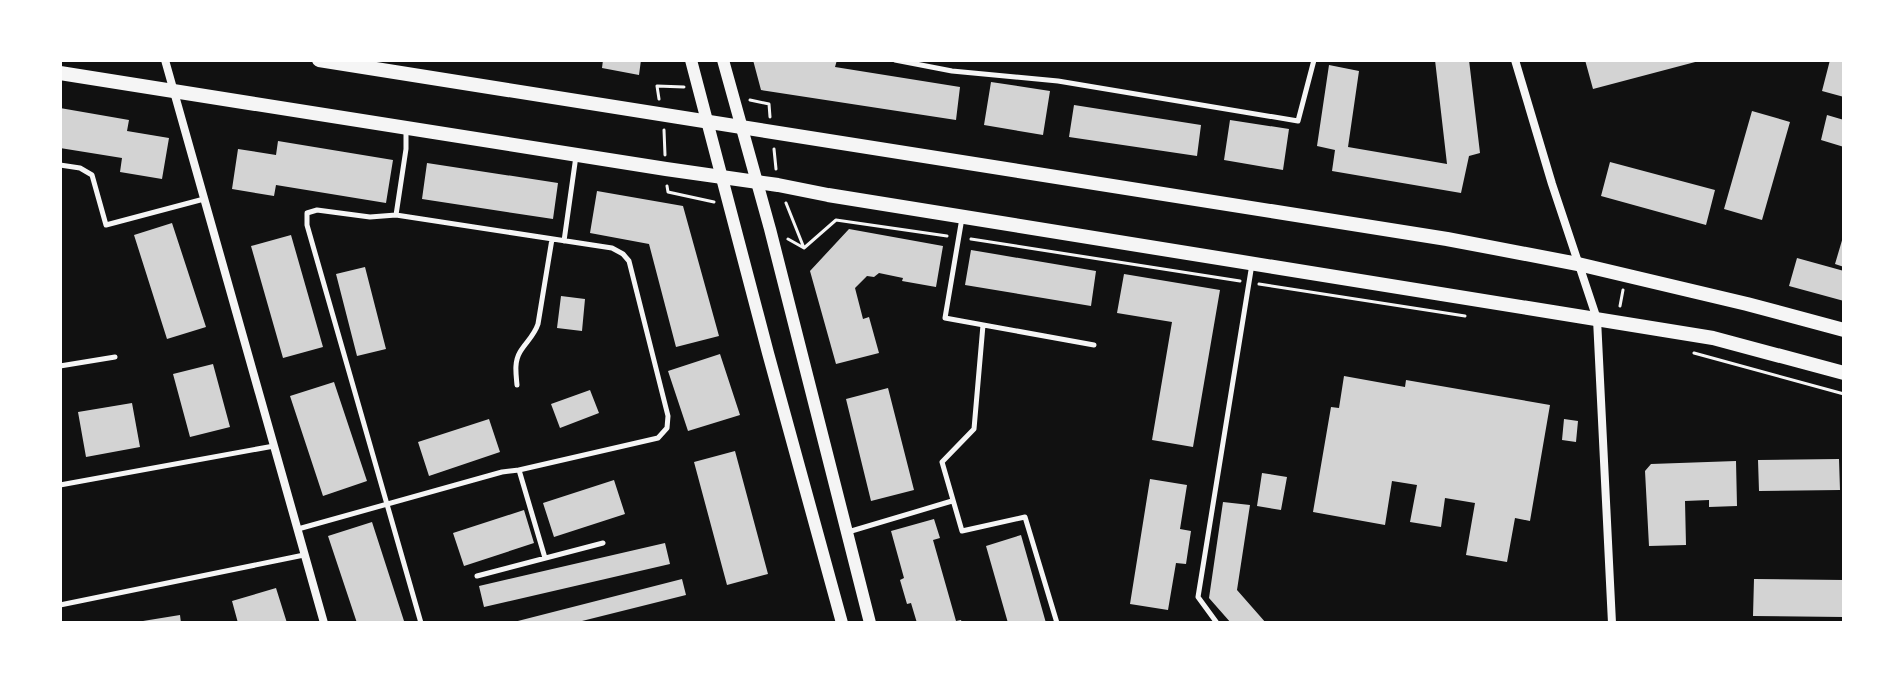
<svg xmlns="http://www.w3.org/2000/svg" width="1904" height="683" viewBox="0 0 1904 683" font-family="'IBM Plex Sans',sans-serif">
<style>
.building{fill:#d3d3d3}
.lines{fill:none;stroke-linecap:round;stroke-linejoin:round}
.path{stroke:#f5f5f5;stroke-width:3}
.service{stroke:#f5f5f5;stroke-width:5}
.minor{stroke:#f5f5f5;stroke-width:8}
.tertiary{stroke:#f5f5f5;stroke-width:12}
.secondary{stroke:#f5f5f5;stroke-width:14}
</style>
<rect width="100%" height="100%" fill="#111"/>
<!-- building -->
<path class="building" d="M603,60h38l-2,15 -37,-7z
M753,60h84l-2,7 125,20 -4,33 -195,-30z
M1435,60h34l11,93 -11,3 -8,37 -129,-22 3,-21 -18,-4 12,-81 30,6 -11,76 99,17z
M1585,60h114v1l-106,28z
M1830,60l14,2v35l-22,-6z
M991,82l59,9 -7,44 -59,-10z
M1074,105l127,20 -4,31 -128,-19z
M60,108l69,12 -2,11 42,7 -7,41 -42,-7 2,-14 -62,-10z
M1752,111l38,11 -28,98 -38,-11z
M1827,115l17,5v27l-23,-7z
M1230,120l59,9 -6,41 -59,-10z
M278,141l115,19 -7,43 -110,-18 -2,11 -42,-7 6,-40 38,6z
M1610,162l105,28 -9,35 -105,-29z
M427,163l131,20 -5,36 -131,-20z
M597,191l86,15 36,130 -43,11 -27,-103 -59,-11z
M172,223l34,104 -39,12 -33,-104z
M849,229l94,17 -7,41 -34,-6 1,-3 -24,-5 -5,4 -7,-1 -12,12 8,31 6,-2 10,36 -43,11 -26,-93z
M291,235l32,112 -40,11 -32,-112z
M1843,237l1,1v29l-9,-3z
M971,250l125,21 -5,35 -126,-21z
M1797,258l47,13v30l-55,-15z
M365,267l21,82 -29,7 -21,-82z
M1124,274l96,16 -27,157 -41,-7 20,-118 -55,-9z
M561,296l24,3 -3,32 -25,-3z
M720,354l20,61 -52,16 -20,-60z
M213,364l17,63 -40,10 -17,-63z
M1344,376l61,11 1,-7 144,25 -20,116 -15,-3 -8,44 -41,-7 9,-52 -30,-5 -4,29 -31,-5 7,-37 -25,-4 -7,44 -72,-13 18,-105 8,1z
M334,382l33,99 -44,15 -33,-100z
M888,388l26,102 -43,11 -25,-102z
M590,390l9,23 -39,15 -9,-24z
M132,403l8,44 -54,10 -8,-45z
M489,419l11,33 -71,24 -11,-34z
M1564,419l14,2 -2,21 -14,-2z
M735,451l33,123 -41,11 -33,-123z
M1839,459l1,31 -81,1 -1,-31z
M1736,461l1,45 -28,1v-7l-24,1 1,44 -37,1 -4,-75 6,-7z
M1262,473l25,4 -6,33 -24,-4z
M1150,479l37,6 -7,44 11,2 -5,33 -10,-1 -8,47 -38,-6z
M614,480l11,34 -71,23 -11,-34z
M1223,502l27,3 -13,85 29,33h-35l-22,-25z
M524,510l10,33 -70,23 -11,-33z
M934,519l6,19 -7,2 23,81 5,-1 1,3h-45l-6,-20 -4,1 -7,-24 4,-2 -13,-47z
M372,522l32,99 -5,2h-42l-29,-87z
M1021,535l25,88h-38l-22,-77z
M665,543l5,21 -186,43 -5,-21z
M682,579l4,16 -112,28h-64z
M1754,579l90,1v37l-91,-1z
M276,588l11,35h-49l-6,-22z
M180,615l1,8h-38v-2z"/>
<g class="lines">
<!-- path -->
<path class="path" d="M659,99l-2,-13 27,1
M750,100l19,4 1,13
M664,130l1,25
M774,149l2,20
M667,186l1,6 46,10
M786,203l18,45
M788,239l16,9 32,-28 111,16
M971,239l269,42
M1259,284l206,32
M1620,306l3,-16
M1694,353l150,41"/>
<!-- service -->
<path class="service" d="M895,60l57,11 106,10 240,40 16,-61
M60,165l20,3 12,7 14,50 98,-26
M396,215l10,-66v-21
M962,218l-17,100 149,27
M564,241l12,-85
M983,325l-9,104 -32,33 20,69 63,-14 32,106
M60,366l55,-9
M517,385c-1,-11 -3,-23 3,-33 6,-10 14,-16 18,-28l14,-85
M519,470l26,88
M60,485l214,-39
M298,529l204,-57 17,-2 139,-32 9,-10 1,-12 -39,-155 -6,-7 -11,-6 -216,-33 -26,2 -53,-7 -10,3v12l114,398
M848,532l104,-31
M477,576l126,-33
M60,605l244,-50
M1217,623l-19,-26 54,-333"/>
<!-- minor -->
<path class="minor" d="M165,60l159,563
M1515,60l37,124 45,135 15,304"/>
<!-- tertiary -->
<path class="tertiary" d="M691,60l77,293 74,270
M723,60l47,169 100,394"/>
<!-- secondary -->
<path class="secondary" d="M319,60l1128,179 131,25 169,40 97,26
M60,73l606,96 112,16 50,10 885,143 131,35"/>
</g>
<!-- border -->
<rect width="1904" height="683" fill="none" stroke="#ffffff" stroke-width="124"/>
</svg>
